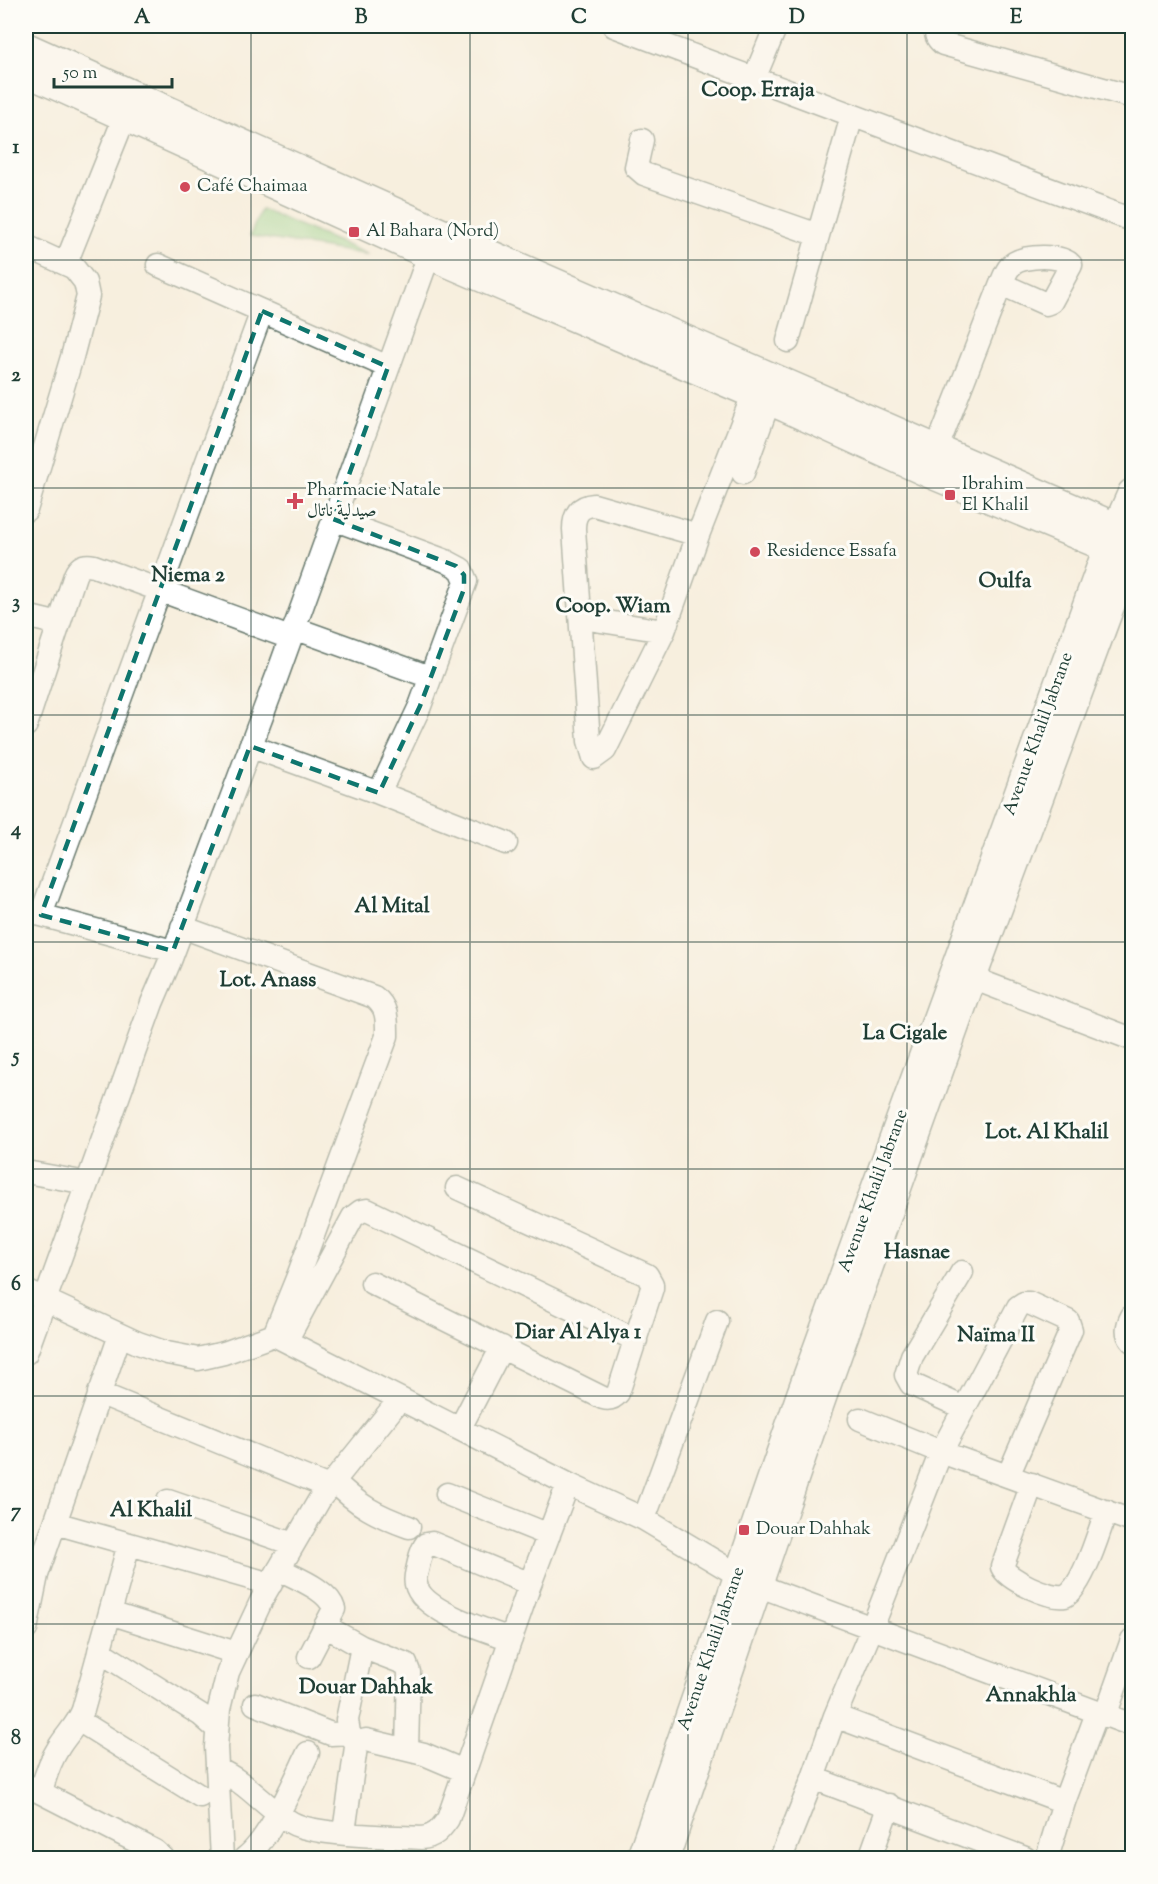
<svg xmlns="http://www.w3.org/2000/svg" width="1158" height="1884" viewBox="0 0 1158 1884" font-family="'Sorts Mill Goudy',Amiri,serif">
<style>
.green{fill:#91d087;stroke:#58865e;stroke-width:1.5}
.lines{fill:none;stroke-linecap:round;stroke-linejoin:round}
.minor-casing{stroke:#6b7b70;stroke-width:25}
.major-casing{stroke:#6b7b70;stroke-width:31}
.minor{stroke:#fff;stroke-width:22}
.major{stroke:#fff;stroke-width:28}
.marked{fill:none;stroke:#0f766e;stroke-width:4.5;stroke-dasharray:12 8;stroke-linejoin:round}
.grid{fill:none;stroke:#1f3d34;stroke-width:1.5;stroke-opacity:0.55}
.poi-dot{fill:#d1495b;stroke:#fdfcf7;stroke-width:2}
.labels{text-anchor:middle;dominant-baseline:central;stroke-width:6;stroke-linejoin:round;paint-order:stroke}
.poi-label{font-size:18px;fill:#1f3d34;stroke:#fdfcf7;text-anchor:start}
.street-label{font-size:18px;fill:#1f3d34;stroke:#fdfcf7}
.quarter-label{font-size:21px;font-weight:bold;fill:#1f3d34;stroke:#fdfcf7}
.neatline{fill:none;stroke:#1f3d34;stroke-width:2}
.grid-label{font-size:20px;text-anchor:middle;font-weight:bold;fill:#1f3d34}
</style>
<rect width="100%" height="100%" fill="#fdfcf7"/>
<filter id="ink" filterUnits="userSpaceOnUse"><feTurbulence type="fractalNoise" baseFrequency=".0167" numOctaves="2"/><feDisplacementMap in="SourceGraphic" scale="12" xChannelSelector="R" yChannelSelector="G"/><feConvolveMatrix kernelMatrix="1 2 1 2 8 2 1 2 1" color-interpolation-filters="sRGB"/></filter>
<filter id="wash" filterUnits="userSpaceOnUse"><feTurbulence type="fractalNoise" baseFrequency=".008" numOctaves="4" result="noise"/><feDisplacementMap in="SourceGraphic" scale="24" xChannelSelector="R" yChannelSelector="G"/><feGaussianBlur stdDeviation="1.35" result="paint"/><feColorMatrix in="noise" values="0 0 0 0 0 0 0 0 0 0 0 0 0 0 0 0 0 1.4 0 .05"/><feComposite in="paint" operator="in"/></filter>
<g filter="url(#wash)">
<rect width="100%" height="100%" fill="#f7efde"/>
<!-- green -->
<path class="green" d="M261,209l108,46 -119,-19z"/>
</g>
<g filter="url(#ink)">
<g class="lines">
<!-- minor casing -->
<g class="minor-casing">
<path id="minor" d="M614,26l518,194
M936,26c-1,8 0,12 7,18l189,53
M754,79l22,-53
M642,140l-6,27 8,7 174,61
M26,246l48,22 11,14 3,14 -16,61 -46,153
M66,263l59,-147
M158,265l230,102
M788,341l64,-225
M937,448l64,-164c3,-7 6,-16 12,-20 11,-9 49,-10 58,1l-20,37 -5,2 -45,-20
M743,473l26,-72
M333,519l113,42 15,8 5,12 -46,125 -41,87
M698,535l-104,-30c-15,1 -20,10 -20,24l15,212 5,17 11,-8 59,-119 34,-96 55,-140
M26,616l33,8
M582,618l82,13
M294,628l136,49
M26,725l49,-150c4,-9 10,-11 19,-9l196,72
M250,746l129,47 127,50
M26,911l147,40
M41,915l221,-604
M972,978l160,61
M26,1172l61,11
M962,1272l-50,84 -6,19 5,9 53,24
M372,1283l231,115c7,2 11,0 15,-5l34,-105v-4l-5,-9 -190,-87
M26,1291l112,52 29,10 31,6 26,-6 50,-18 24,-59 89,-240c0,-16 1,-29 -13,-39l-192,-70
M1132,1316c-5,9 -7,17 0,25
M274,1335l294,149 76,35 94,56 19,10 375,140
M286,1341l67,-124 8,-6 6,-1 269,130
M26,1353l126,-350 18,-42 107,-285 152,-421
M99,1393l230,94
M860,1419l81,33 191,69
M460,1428l42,-81
M334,1481c23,24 44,35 75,46
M1032,1484l-30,83c6,13 48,32 63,29 17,-8 35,-66 41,-85
M447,1494l102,41
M168,1501l125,43
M644,1519l73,-198
M55,1523l216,61
M279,1569c17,9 50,21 55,40l-25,48
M110,1613l126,40
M325,1626l37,21 44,17 3,8 -2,77
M26,1629l11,-54 83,-240
M511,1639c-23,-8 -90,-28 -95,-55 -2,-6 1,-12 2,-18 2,-8 3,-16 8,-22l6,-1 98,41
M99,1651l102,64 15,13
M255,1704l76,30 18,-1
M835,1716l229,86
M1105,1716l27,-76
M78,1720l122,76
M357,1744l-8,-11 -2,-13 15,-73
M217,1769c32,14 47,38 75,54 24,13 98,13 129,15 14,-1 19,-8 27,-19l82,-235 38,-100
M813,1778l212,80
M26,1785l129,66 8,7
M41,1792c4,-16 9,-31 18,-45 8,-13 19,-23 24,-37l46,-166
M344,1832l12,-85 4,-5 6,-2 58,14 40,17
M222,1858l-6,-111 3,-38 9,-37 36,-77 57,-98 79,-98
M245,1858c25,-19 49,-76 63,-105
M781,1858l32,-80 22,-62 37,-88 69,-176 77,-145 6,-4h5l39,18 3,9 -63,146
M870,1858l19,-53
M1047,1858l17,-56 33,-89"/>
</g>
<!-- major casing -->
<g class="major-casing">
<path id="major" d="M26,47l447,200 659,287
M26,72l403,183 357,153 140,64 199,83
M641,1858l160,-464 307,-847 24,-54
M665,1858l155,-455 152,-425 160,-431"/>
</g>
<!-- minor -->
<use href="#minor" class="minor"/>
<!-- major -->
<use href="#major" class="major"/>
</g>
</g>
<!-- marked area -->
<path d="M0 0H1158V1884H0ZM262,311l126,56 -55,152 123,47 8,9v14l-44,117 -41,87 -129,-47 -77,205 -132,-36z" fill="#f7efde" fill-opacity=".55" fill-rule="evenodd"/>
<path class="marked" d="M262,311l126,56 -55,152 123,47 8,9v14l-44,117 -41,87 -129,-47 -77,205 -132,-36z"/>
<!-- grid -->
<path class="grid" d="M251,26v1832M470,26v1832M688,26v1832M907,26v1832M26,260h1106M26,488h1106M26,715h1106M26,942h1106M26,1169h1106M26,1396h1106M26,1624h1106"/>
<!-- markers -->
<g class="poi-dot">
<circle cx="185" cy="187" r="6"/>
<rect x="348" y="226" width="12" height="12" rx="3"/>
<rect x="944" y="489" width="12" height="12" rx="3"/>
<path d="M292 492h6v6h6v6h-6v6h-6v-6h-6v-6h6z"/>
<circle cx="755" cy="552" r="6"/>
<rect x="738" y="1524" width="12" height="12" rx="3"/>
</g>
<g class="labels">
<!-- poi labels -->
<g class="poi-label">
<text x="197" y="187">Café Chaimaa</text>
<text x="366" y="232">Al Bahara (Nord)</text>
<text x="962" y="485">Ibrahim<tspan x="962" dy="21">El Khalil</tspan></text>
<text x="307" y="491">Pharmacie Natale<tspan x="307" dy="21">صيدلية ناتال</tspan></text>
<text x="767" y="552">Residence Essafa</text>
<text x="756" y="1530">Douar Dahhak</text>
</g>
<!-- street labels -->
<g class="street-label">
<text transform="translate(1039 734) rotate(-70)">Avenue Khalil Jabrane</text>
<text transform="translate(874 1191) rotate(-70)">Avenue Khalil Jabrane</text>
<text transform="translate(712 1649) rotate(-71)">Avenue Khalil Jabrane</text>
</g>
<!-- quarter labels -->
<g class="quarter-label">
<text x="758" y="91">Coop. Erraja</text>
<text x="188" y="576">Niema 2</text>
<text x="1005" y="582">Oulfa</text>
<text x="613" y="607">Coop. Wiam</text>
<text x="392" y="907">Al Mital</text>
<text x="268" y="981">Lot. Anass</text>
<text x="905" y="1034">La Cigale</text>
<text x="1047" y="1133">Lot. Al Khalil</text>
<text x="917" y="1253">Hasnae</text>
<text x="578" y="1333">Diar Al Alya 1</text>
<text x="996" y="1336">Naïma II</text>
<text x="151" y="1511">Al Khalil</text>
<text x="366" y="1688">Douar Dahhak</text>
<text x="1031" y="1696">Annakhla</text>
</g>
</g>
<!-- margin -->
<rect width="1158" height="1884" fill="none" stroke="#fdfcf7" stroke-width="66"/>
<!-- scale -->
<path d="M54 78v9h118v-9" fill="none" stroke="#1f3d34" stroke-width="3"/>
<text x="63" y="78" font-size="18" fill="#1f3d34" stroke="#fdfcf7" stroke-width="4.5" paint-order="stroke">50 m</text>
<rect x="33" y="33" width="1092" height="1818" class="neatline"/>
<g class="grid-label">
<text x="142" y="23">A</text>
<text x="361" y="23">B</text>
<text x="579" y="23">C</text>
<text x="797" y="23">D</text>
<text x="1016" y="23">E</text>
<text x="16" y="153">1</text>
<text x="16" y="381">2</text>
<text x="16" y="608">3</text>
<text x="16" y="835">4</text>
<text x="16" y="1062">5</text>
<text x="16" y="1290">6</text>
<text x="16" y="1517">7</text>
<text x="16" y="1744">8</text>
</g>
</svg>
